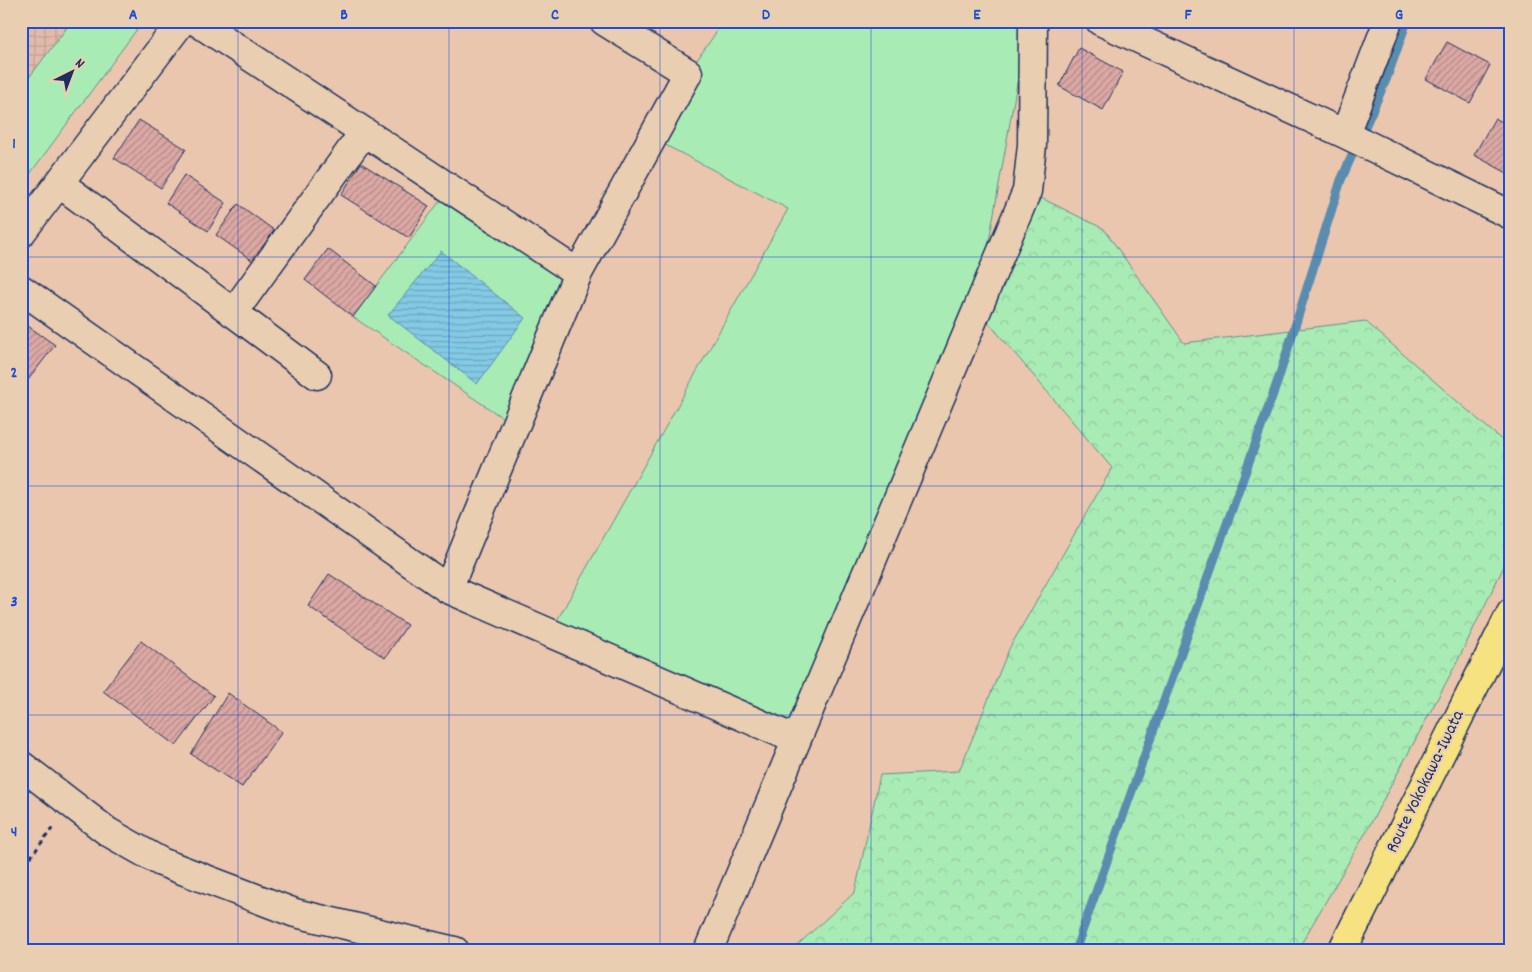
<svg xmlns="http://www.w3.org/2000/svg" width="1532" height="972" viewBox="0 0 1532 972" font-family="Dekko,sans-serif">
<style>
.industrial{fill:url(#industrial-grid)}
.green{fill:#a9ebb5;stroke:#628d8a}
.forest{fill:url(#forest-crowns);stroke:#628d8a}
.water{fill:url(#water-rules);stroke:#5a8caf}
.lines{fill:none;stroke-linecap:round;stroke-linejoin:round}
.stream{stroke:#5a8caf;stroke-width:9}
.building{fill:url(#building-hatch);stroke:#1b2f5e}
.minor-casing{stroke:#1b2f5e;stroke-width:31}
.major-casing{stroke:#1b2f5e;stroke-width:31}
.path{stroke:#1b2f5e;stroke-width:3;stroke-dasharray:4 4;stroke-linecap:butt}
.minor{stroke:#eaceb1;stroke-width:28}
.major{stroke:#f7e281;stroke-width:28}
.grid{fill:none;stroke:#1d4ed8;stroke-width:1;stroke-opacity:0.55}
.labels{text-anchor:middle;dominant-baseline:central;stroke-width:4.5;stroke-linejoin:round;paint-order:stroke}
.street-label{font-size:18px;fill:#1b2f5e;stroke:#eaceb1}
.neatline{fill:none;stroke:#1d4ed8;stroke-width:2}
.grid-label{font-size:16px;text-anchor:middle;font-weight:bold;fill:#1d4ed8}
</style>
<defs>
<pattern id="industrial-grid" width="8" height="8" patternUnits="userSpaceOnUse" patternTransform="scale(1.25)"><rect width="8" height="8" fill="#e2baaa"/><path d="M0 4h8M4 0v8" fill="none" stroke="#c1a095"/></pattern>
<pattern id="forest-crowns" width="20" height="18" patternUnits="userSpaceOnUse" patternTransform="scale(1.25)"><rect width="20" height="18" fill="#a9ebb5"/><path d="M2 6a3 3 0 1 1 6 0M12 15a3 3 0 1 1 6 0" fill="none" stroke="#91ca9e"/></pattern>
<pattern id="water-rules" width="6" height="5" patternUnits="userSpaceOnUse" patternTransform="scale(1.25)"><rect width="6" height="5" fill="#84cae5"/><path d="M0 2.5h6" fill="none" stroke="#6ba4bd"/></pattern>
<pattern id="building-hatch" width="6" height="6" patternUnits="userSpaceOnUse" patternTransform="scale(1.25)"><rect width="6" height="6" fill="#dca8a4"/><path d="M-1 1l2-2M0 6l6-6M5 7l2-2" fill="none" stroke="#b28989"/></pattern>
</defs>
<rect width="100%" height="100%" fill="#ebc6af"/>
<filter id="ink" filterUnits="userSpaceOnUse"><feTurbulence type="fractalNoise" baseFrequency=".02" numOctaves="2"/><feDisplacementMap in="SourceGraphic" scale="10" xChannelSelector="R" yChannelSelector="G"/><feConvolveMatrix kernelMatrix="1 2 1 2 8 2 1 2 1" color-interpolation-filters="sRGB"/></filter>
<g filter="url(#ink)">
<!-- industrial -->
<path class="industrial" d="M21,21h107l-107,140z"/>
<!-- green -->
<path class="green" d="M72,21h71l-122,165v-98z
M724,21h304l-51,288 -182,430 -245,-106 238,-424 -136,-71 36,-65z
M449,189l129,84 -63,153 -162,-109z"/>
<!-- forest -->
<path class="forest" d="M1027,191l77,38 80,114 181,-22 146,127v104l-55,112 -90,168 -69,119h-506l64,-59 25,-117 79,-4 50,-122 103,-181 -135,-159z"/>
<!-- water -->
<path class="water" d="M441,251l84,67 -48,66 -89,-69z"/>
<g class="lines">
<!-- stream -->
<path class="stream" d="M1075,951l203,-571 63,-200 45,-100 21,-59"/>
</g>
<!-- building -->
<path class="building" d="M1447,42l43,23 -20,38 -44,-24z
M1079,48l44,24 -20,38 -44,-24z
M1495,118l16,9v48l-37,-20z
M139,120l47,29 -25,39 -47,-30z
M361,163l68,43 -20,32 -68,-43z
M184,175l42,28 -18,28 -42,-28z
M238,204l37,27 -22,30 -37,-26z
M328,249l48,37 -23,31 -48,-37z
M21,321l34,24 -34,44z
M329,574l78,51 -22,33 -77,-52z
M141,641l73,55 -38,50 -73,-55z
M228,693l54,39 -40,55 -51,-33z"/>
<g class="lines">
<!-- minor casing -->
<g class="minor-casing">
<path id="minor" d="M196,21l382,252 -130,316
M1100,21l245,113 166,81
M1345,134l43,-113
M59,183l258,192
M21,233l161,-212
M578,273l110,-200 -84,-52
M21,289l427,300 347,150
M233,313l131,-181
M21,765l87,67 53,30 134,51 160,38
M708,951l319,-760 5,-46 1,-124"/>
</g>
<!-- major casing -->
<g class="major-casing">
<path id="major" d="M1342,951l169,-338"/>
</g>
<!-- path -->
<path class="path" d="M21,870l33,-44"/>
<!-- minor -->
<use href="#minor" class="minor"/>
<!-- major -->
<use href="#major" class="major"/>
</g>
</g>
<!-- grid -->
<path class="grid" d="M238,21v930M449,21v930M660,21v930M871,21v930M1082,21v930M1294,21v930M21,257h1490M21,486h1490M21,715h1490"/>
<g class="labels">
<!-- street labels -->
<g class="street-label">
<text transform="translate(1426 782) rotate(-64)">Route Yokokawa-Iwata</text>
</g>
</g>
<!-- margin -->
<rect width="1532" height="972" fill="none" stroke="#eaceb1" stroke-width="55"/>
<!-- north arrow -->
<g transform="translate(72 72) rotate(42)" stroke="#eaceb1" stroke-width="4" paint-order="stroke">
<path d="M0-4L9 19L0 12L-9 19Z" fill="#1b2f5e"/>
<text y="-8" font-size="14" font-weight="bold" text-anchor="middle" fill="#1b2f5e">N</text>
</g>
<rect x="28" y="28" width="1476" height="916" class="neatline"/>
<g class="grid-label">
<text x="133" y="19">A</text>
<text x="344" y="19">B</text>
<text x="555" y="19">C</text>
<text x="766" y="19">D</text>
<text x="977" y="19">E</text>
<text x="1188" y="19">F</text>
<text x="1399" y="19">G</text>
<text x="14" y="148">1</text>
<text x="14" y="377">2</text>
<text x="14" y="606">3</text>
<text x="14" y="836">4</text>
</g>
</svg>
